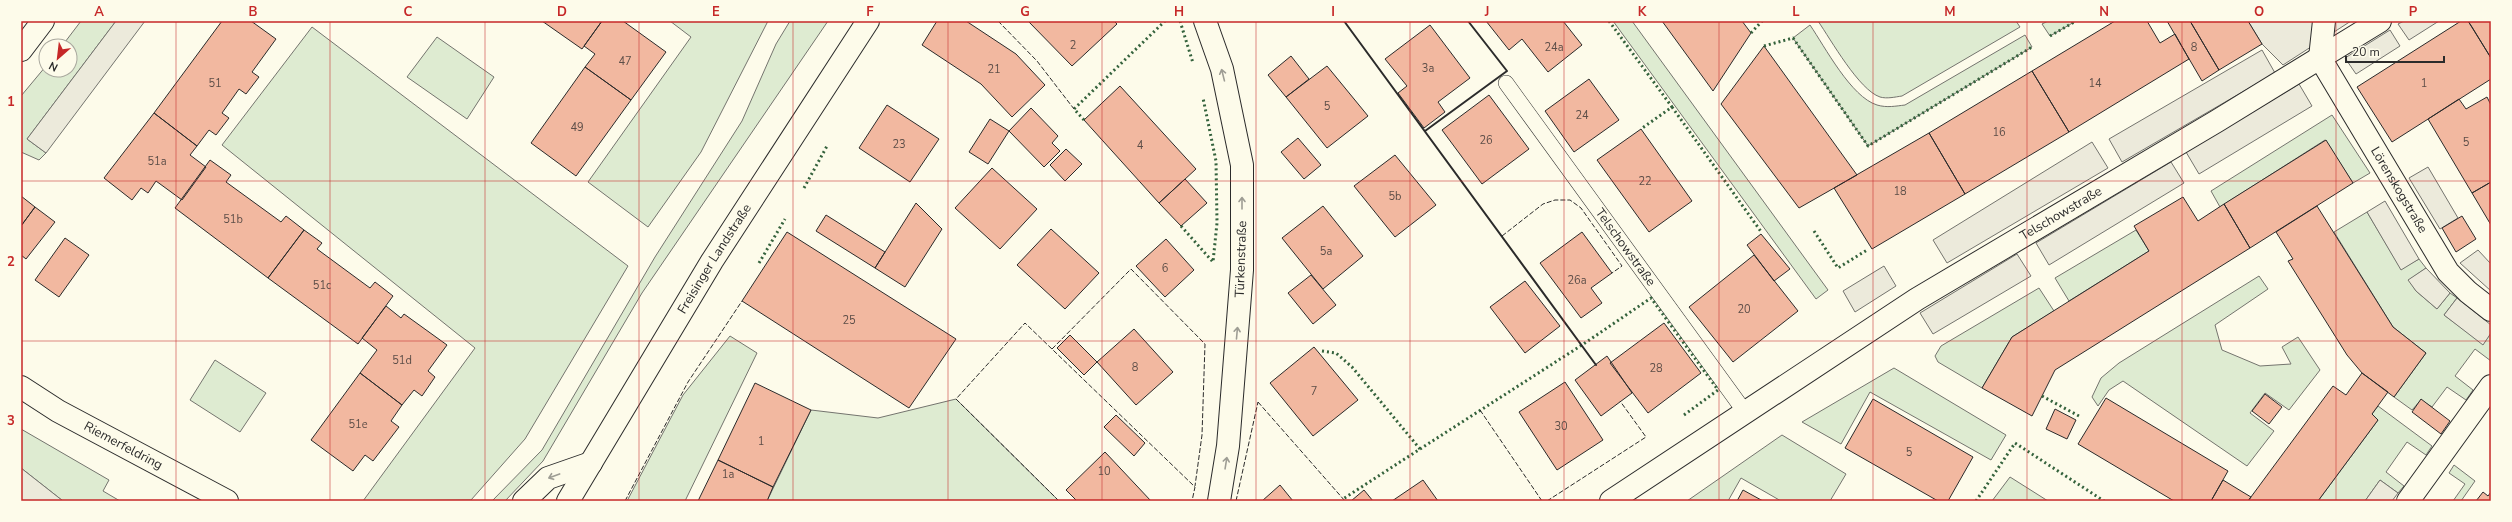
<svg xmlns="http://www.w3.org/2000/svg" width="2512" height="522" viewBox="0 0 2512 522" font-family="'Nunito Sans',sans-serif">
<style>
.green{fill:#deebd1;stroke:#74746e}
.parking{fill:#eceadb;stroke:#74746e}
.building{fill:#f2b8a0;stroke:#2b2b2b}
.lines{fill:none;stroke-linecap:round;stroke-linejoin:round}
.lane-casing{stroke:#2b2b2b;stroke-width:16}
.street-casing{stroke:#2b2b2b;stroke-width:24}
.secondary-casing{stroke:#2b2b2b;stroke-width:24}
.lane{stroke:#fdfbea;stroke-width:15}
.street{stroke:#fdfbea;stroke-width:22}
.secondary{stroke:#fdfbea;stroke-width:22}
.hedge{stroke:#34623c;stroke-width:3;stroke-dasharray:2 3;stroke-linecap:butt}
.fence{stroke:#2b2b2b;stroke-width:1;stroke-dasharray:5 2;stroke-linecap:butt}
.wall{stroke:#2b2b2b;stroke-width:2}
.oneway{stroke:#9e9d94}
.grid{fill:none;stroke:#c62828;stroke-width:1;stroke-opacity:0.55}
.labels{text-anchor:middle;dominant-baseline:central;stroke-width:3;stroke-linejoin:round;paint-order:stroke}
.number-label{font-size:11px;fill:#5d4e48}
.street-label{font-size:13px;fill:#2b2b2b;stroke:#fdfbea}
.neatline{fill:none;stroke:#c62828;stroke-width:1.5}
.grid-label{font-size:13px;text-anchor:middle;font-weight:bold;fill:#c62828}
</style>
<rect width="100%" height="100%" fill="#fdfbea"/>
<!-- green -->
<path class="green" d="M81,21h35l-89,118 19,14 -7,7 -18,-8v-56l25,-30v4h24v-24h-8z
M670,21h98l-67,131 -53,75 -60,-45 103,-145z
M790,21h38l-186,272 -99,168 -38,40h-13l50,-51 113,-193 87,-136 34,-77z
M1613,21h19l196,269 -12,9z
M1818,21h198l4,6 -118,69c-7,1 -15,3 -22,1 -21,-7 -49,-57 -62,-76z
M2048,21h28l-26,15 -8,-12z
M1810,25c15,22 41,72 67,80 10,3 19,1 28,0l120,-70 7,12 -164,99 -75,-108z
M312,27l316,239 -103,173 -54,61 -108,1 112,-153 -253,-203z
M437,37l57,40 -27,42 -60,-42z
M2332,115l38,58 -17,10 -28,-43 -105,67 -9,-16z
M2367,212l34,57 18,-10 7,9 -17,12 7,11 21,18 13,-16 7,5 -13,17 39,29 8,-11v28l-16,-12 -20,27 18,14 -7,10 -19,-13 -15,20 -11,-7 -9,10 -18,-13 32,-44 -33,-26 -59,-95z
M2136,230l13,21 -80,50 -14,-23z
M2259,276l9,13 -53,36 7,25 38,16 31,-2 -9,-17 16,-10 22,33 -31,40 -24,-17 -15,20 24,18 -27,35 -124,-85 -14,9 -11,16 -6,-9 9,-19 18,-15z
M2039,288l15,23 -42,26 -30,51 -44,-26 -3,-6 6,-10z
M730,336l27,17 -72,148h-58l56,-106z
M215,360l51,33 -26,39 -50,-32z
M1894,368l112,67 -15,25 -121,-68 -29,52 -39,-22z
M956,399l103,102h-292l44,-91 67,8z
M2378,406l54,40 -6,9 -19,-13 -21,30 18,14 -6,7 -18,-13 -15,21h-47l60,-81 -6,-6z
M21,429l88,51 -6,11 17,10h-57l-42,-33z
M1782,435l64,39 -16,27h-49l-40,-23 -13,23h-41z
M2454,465l21,16 -14,20h-8l12,-17 -16,-11z
M2010,477l38,24h-56z"/>
<!-- parking -->
<path class="parking" d="M116,21h29l-99,132 -19,-14z
M2248,21h103l-68,44 -21,-21z
M2404,21h35l-30,19 -11,-16z
M2390,30l10,16 -44,28 -11,-16z
M2262,50l13,23 -153,89 -13,-23z
M2299,84l13,22 -113,68 -13,-22z
M2092,142l16,26 -161,95 -14,-23z
M2171,162l13,21 -135,82 -13,-22z
M2428,167l30,51 -18,11 -31,-51z
M2385,201l34,58 -18,11 -34,-58z
M2478,250l13,14v27l-31,-28z
M2017,254l14,22 -98,58 -13,-21z
M1884,266l12,20 -41,26 -12,-21z
M2426,268l24,25 -13,16 -21,-18 -8,-11z
M2457,298l34,27v8l-8,12 -39,-30z
M21,468l42,33h-42z
M2380,480l18,13 -6,8h-27z"/>
<!-- building -->
<path class="building" d="M222,21h29l25,18 -24,33 7,5 -13,17 -7,-5 -17,24 7,5 -13,17 -7,-5 -12,16 -43,-33z
M542,21h60l-20,28z
M602,21h21l43,31 -35,48 -46,-33 10,-13 -11,-8z
M937,21h29l50,33 29,31 -33,32 -31,-33 -59,-39z
M1028,21h86l3,3 -45,42z
M1486,21h77l19,24 -34,27 -26,-33 -13,11z
M1662,21h80l9,12 -38,58z
M2115,21h32l13,22 15,-9 14,25 -120,73 -37,-61z
M2167,21h23l29,49 -17,11z
M2190,21h58l14,23 -43,26z
M2461,21h7l23,37v21l-99,63 -35,-55z
M2468,21h23v37l-19,-31z
M1430,25l40,53 -32,24 7,10 -21,16 -26,-35 9,-7 -22,-27z
M1764,46l93,129 -58,33 -78,-104z
M1291,56l18,23 -23,18 -18,-22z
M1327,66l41,50 -41,32 -41,-51z
M585,67l46,33 -55,76 -45,-33z
M2032,71l37,61 -104,62 -36,-61z
M1589,79l30,41 -45,32 -29,-41z
M1120,86l76,83 -37,34 -75,-83z
M1489,95l40,54 -47,35 -40,-54z
M2487,97l4,8v77l-19,11 -44,-74 31,-20 7,10z
M887,105l52,34 -29,43 -51,-34z
M1031,108l27,28 -6,7 8,8 -16,16 -35,-36z
M154,113l43,33 -7,9 16,12 -24,33 -26,-19 -8,12 -7,-5 -9,12 -28,-22z
M990,119l19,12 -21,33 -19,-12z
M1641,129l51,72 -43,31 -52,-72z
M1929,133l36,61 -93,55 -38,-61z
M1298,138l23,27 -17,14 -23,-27z
M2326,140l27,43 -103,65 -26,-44z
M1066,149l16,15 -17,17 -15,-16z
M1395,155l41,50 -41,32 -41,-51z
M210,160l21,15 -5,7 55,40 5,-6 18,14 -36,48 -93,-70z
M992,168l45,41 -37,40 -45,-41z
M1185,179l22,24 -26,23 -22,-23z
M2491,182v43l-19,-32z
M21,196l14,11 -14,19z
M2183,197l15,24 26,-17 26,44 -195,122 -23,46 -50,-28 30,-51 137,-86 -15,-25z
M916,203l26,26 -37,58 -30,-19z
M1323,206l40,50 -40,33 -41,-51z
M2317,206l76,121 33,26 -32,44 -32,-24 -15,-18 -59,-94 5,-2 -17,-27z
M35,207l20,15 -29,37 -5,-4v-29z
M826,215l59,37 -10,16 -59,-37z
M2462,216l14,23 -20,13 -14,-24z
M1051,229l48,44 -34,36 -48,-44z
M304,230l18,13 -5,6 53,39 5,-6 18,14 -35,48 -90,-66z
M787,232l169,107 -47,69 -167,-107z
M1582,232l30,41 -21,15 11,15 -21,15 -41,-55z
M1761,234l29,35 -16,12 -27,-36z
M65,238l24,17 -30,42 -24,-17z
M1166,239l28,31 -29,27 -29,-31z
M1754,255l44,56 -65,51 -44,-55z
M1311,275l25,30 -23,19 -25,-31z
M1525,281l35,45 -35,27 -35,-46z
M386,306l15,12 3,-4 43,31 -19,26 7,6 -13,19 -8,-6 -12,15 -42,-32 17,-23 -15,-12z
M1664,323l37,50 -53,40 -38,-50z
M1134,329l39,43 -37,33 -39,-43z
M1070,335l27,27 -13,13 -27,-27z
M1314,347l44,53 -45,36 -43,-53z
M1607,356l25,37 -31,23 -26,-36z
M360,373l42,32 -11,16 8,6 -26,34 -8,-6 -12,16 -42,-31z
M2362,373l26,19 -16,22 6,6 -60,81h-70l85,-115 13,9z
M1565,382l38,58 -46,30 -38,-58z
M755,383l56,27 -38,77 -55,-27z
M2265,394l17,13 -13,17 -17,-13z
M2106,398l122,73 -17,30h-37l-96,-57z
M1873,399l100,58 -25,44h-10l-93,-53z
M2421,399l29,22 -9,13 -29,-22z
M2055,409l21,11 -9,19 -21,-10z
M1116,415l29,28 -11,13 -30,-29z
M1105,452l46,49h-74l-11,-11z
M718,460l55,27 -6,14h-69z
M1423,480l15,21h-46z
M2223,480l18,11 10,6 -3,4h-37z
M1280,485l13,16h-31z
M1364,490l9,11h-22z
M1743,490l20,11h-26z
M2483,492l5,4 3,-4v9h-15z"/>
<g class="lines">
<!-- lane casing -->
<g class="lane-casing">
<g id="lane">
<path id="s1" d="M1506,83l239,329"/>
</g>
</g>
<!-- street casing -->
<g class="street-casing">
<g id="street">
<path d="M1205,21l17,48 20,96v105l-14,176 -9,55"/>
<path id="s2" d="M2324,21l-4,37 128,214 20,20 23,18"/>
<path d="M21,50l22,-29"/>
<path id="s3" d="M21,387l37,24 169,90"/>
<path d="M524,501l24,-23 43,-15"/>
<path id="s4" d="M1611,501l306,-202 300,-178 163,-100"/>
<path d="M2408,501l83,-115"/>
</g>
</g>
<!-- secondary casing -->
<g class="secondary-casing">
<g id="secondary">
<path id="s5" d="M568,501l144,-240 156,-240"/>
</g>
</g>
<!-- lane -->
<use href="#lane" class="lane"/>
<!-- street -->
<use href="#street" class="street"/>
<!-- secondary -->
<use href="#secondary" class="secondary"/>
<!-- hedge -->
<path class="hedge" d="M1180,21l13,42
M1609,21l63,86 -31,22
M1751,33l11,-12
M2050,36l26,-15
M1764,46l29,-8 75,108 164,-99
M1672,107l90,126
M1084,120l-10,-11 91,-88
M804,188l23,-42
M1181,226l32,36 4,-39 -1,-62 -13,-63
M1814,231l24,37 29,-18
M759,263l26,-44
M1322,351l14,2 16,14 68,82 -77,50
M2042,396l37,20
M1420,449l162,-104 69,-47 67,92 -34,25
M1976,501l39,-58 89,58"/>
<!-- fence -->
<path class="fence" d="M998,21l39,40 37,48
M1502,236l41,-32 12,-4h15l11,8 41,58 -10,7
M1052,349l79,-80 74,75 -3,91 -7,51
M1258,402l87,99
M1480,410l62,91
M625,501l63,-119 54,-81
M1059,501l-103,-102 69,-76 170,164 -3,14
M1236,501l22,-99
M1547,501l99,-64 -26,-36"/>
<!-- wall -->
<path class="wall" d="M1344,21l252,344
M1425,131l82,-60 -39,-50"/>
</g>
<!-- one-way arrows -->
<defs><path id="oneway-shaft" d="M-6 0H5M1.5-3L5.5 0L1.5 3" fill="none" stroke-width="1.6" stroke-linecap="round" stroke-linejoin="round"/></defs>
<g class="oneway">
<use href="#oneway-shaft" transform="translate(1223 75) rotate(-104)"/>
<use href="#oneway-shaft" transform="translate(1242 203) rotate(-90)"/>
<use href="#oneway-shaft" transform="translate(1237 333) rotate(-85)"/>
<use href="#oneway-shaft" transform="translate(1226 463) rotate(-81)"/>
<use href="#oneway-shaft" transform="translate(554 476) rotate(160)"/>
</g>
<!-- grid -->
<path class="grid" d="M176,21v480M330,21v480M485,21v480M639,21v480M793,21v480M948,21v480M1102,21v480M1256,21v480M1410,21v480M1564,21v480M1719,21v480M1873,21v480M2027,21v480M2182,21v480M2336,21v480M21,181h2470M21,341h2470"/>
<g class="labels">
<!-- number labels -->
<g class="number-label">
<text x="1073" y="45">2</text>
<text x="1554" y="47">24a</text>
<text x="2194" y="47">8</text>
<text x="625" y="61">47</text>
<text x="1428" y="68">3a</text>
<text x="994" y="69">21</text>
<text x="215" y="83">51</text>
<text x="2095" y="83">14</text>
<text x="2424" y="83">1</text>
<text x="1327" y="106">5</text>
<text x="1582" y="115">24</text>
<text x="577" y="127">49</text>
<text x="1999" y="132">16</text>
<text x="1486" y="140">26</text>
<text x="2466" y="142">5</text>
<text x="899" y="144">23</text>
<text x="1140" y="145">4</text>
<text x="157" y="161">51a</text>
<text x="1645" y="181">22</text>
<text x="1900" y="191">18</text>
<text x="1395" y="196">5b</text>
<text x="233" y="219">51b</text>
<text x="1326" y="251">5a</text>
<text x="1165" y="268">6</text>
<text x="1577" y="280">26a</text>
<text x="322" y="285">51c</text>
<text x="1744" y="309">20</text>
<text x="849" y="320">25</text>
<text x="402" y="360">51d</text>
<text x="1135" y="367">8</text>
<text x="1656" y="368">28</text>
<text x="1314" y="391">7</text>
<text x="358" y="424">51e</text>
<text x="1561" y="426">30</text>
<text x="761" y="441">1</text>
<text x="1909" y="452">5</text>
<text x="1104" y="471">10</text>
<text x="728" y="474">1a</text>
</g>
<!-- street labels -->
<g class="street-label">
<text stroke="none"><textPath href="#s2" startOffset="191">Lörenskogstraße</textPath></text>
<text stroke="none"><textPath href="#s4" startOffset="534">Telschowstraße</textPath></text>
<text stroke="none"><textPath href="#s1" startOffset="203">Telschowstraße</textPath></text>
<text stroke="none"><textPath href="#s5" startOffset="283">Freisinger Landstraße</textPath></text>
<text transform="translate(1241 259) rotate(-88)">Türkenstraße</text>
<text stroke="none"><textPath href="#s3" startOffset="118">Riemerfeldring</textPath></text>
</g>
</g>
<!-- border -->
<rect width="2512" height="522" fill="none" stroke="#fdfbea" stroke-width="44"/>
<!-- north arrow -->
<g transform="translate(58 58) rotate(208)"><circle r="19" fill="#fdfbea" stroke="#a9a89e"/>
<path d="M0-3L7 15L0 10L-7 15Z" fill="#c62828"/>
<text y="-6" font-size="11" font-weight="bold" text-anchor="middle" fill="#2b2b2b">N</text>
</g>
<!-- scale -->
<path d="M2346 56v6h98v-6" fill="none" stroke="#2b2b2b" stroke-width="2"/>
<text x="2352" y="56" font-size="12" fill="#2b2b2b" stroke="#fdfbea" stroke-width="3" paint-order="stroke">20 m</text>
<rect x="22" y="22" width="2468" height="478" class="neatline"/>
<g class="grid-label">
<text x="99" y="16">A</text>
<text x="253" y="16">B</text>
<text x="408" y="16">C</text>
<text x="562" y="16">D</text>
<text x="716" y="16">E</text>
<text x="870" y="16">F</text>
<text x="1025" y="16">G</text>
<text x="1179" y="16">H</text>
<text x="1333" y="16">I</text>
<text x="1487" y="16">J</text>
<text x="1642" y="16">K</text>
<text x="1796" y="16">L</text>
<text x="1950" y="16">M</text>
<text x="2104" y="16">N</text>
<text x="2259" y="16">O</text>
<text x="2413" y="16">P</text>
<text x="11" y="106">1</text>
<text x="11" y="266">2</text>
<text x="11" y="425">3</text>
</g>
</svg>
